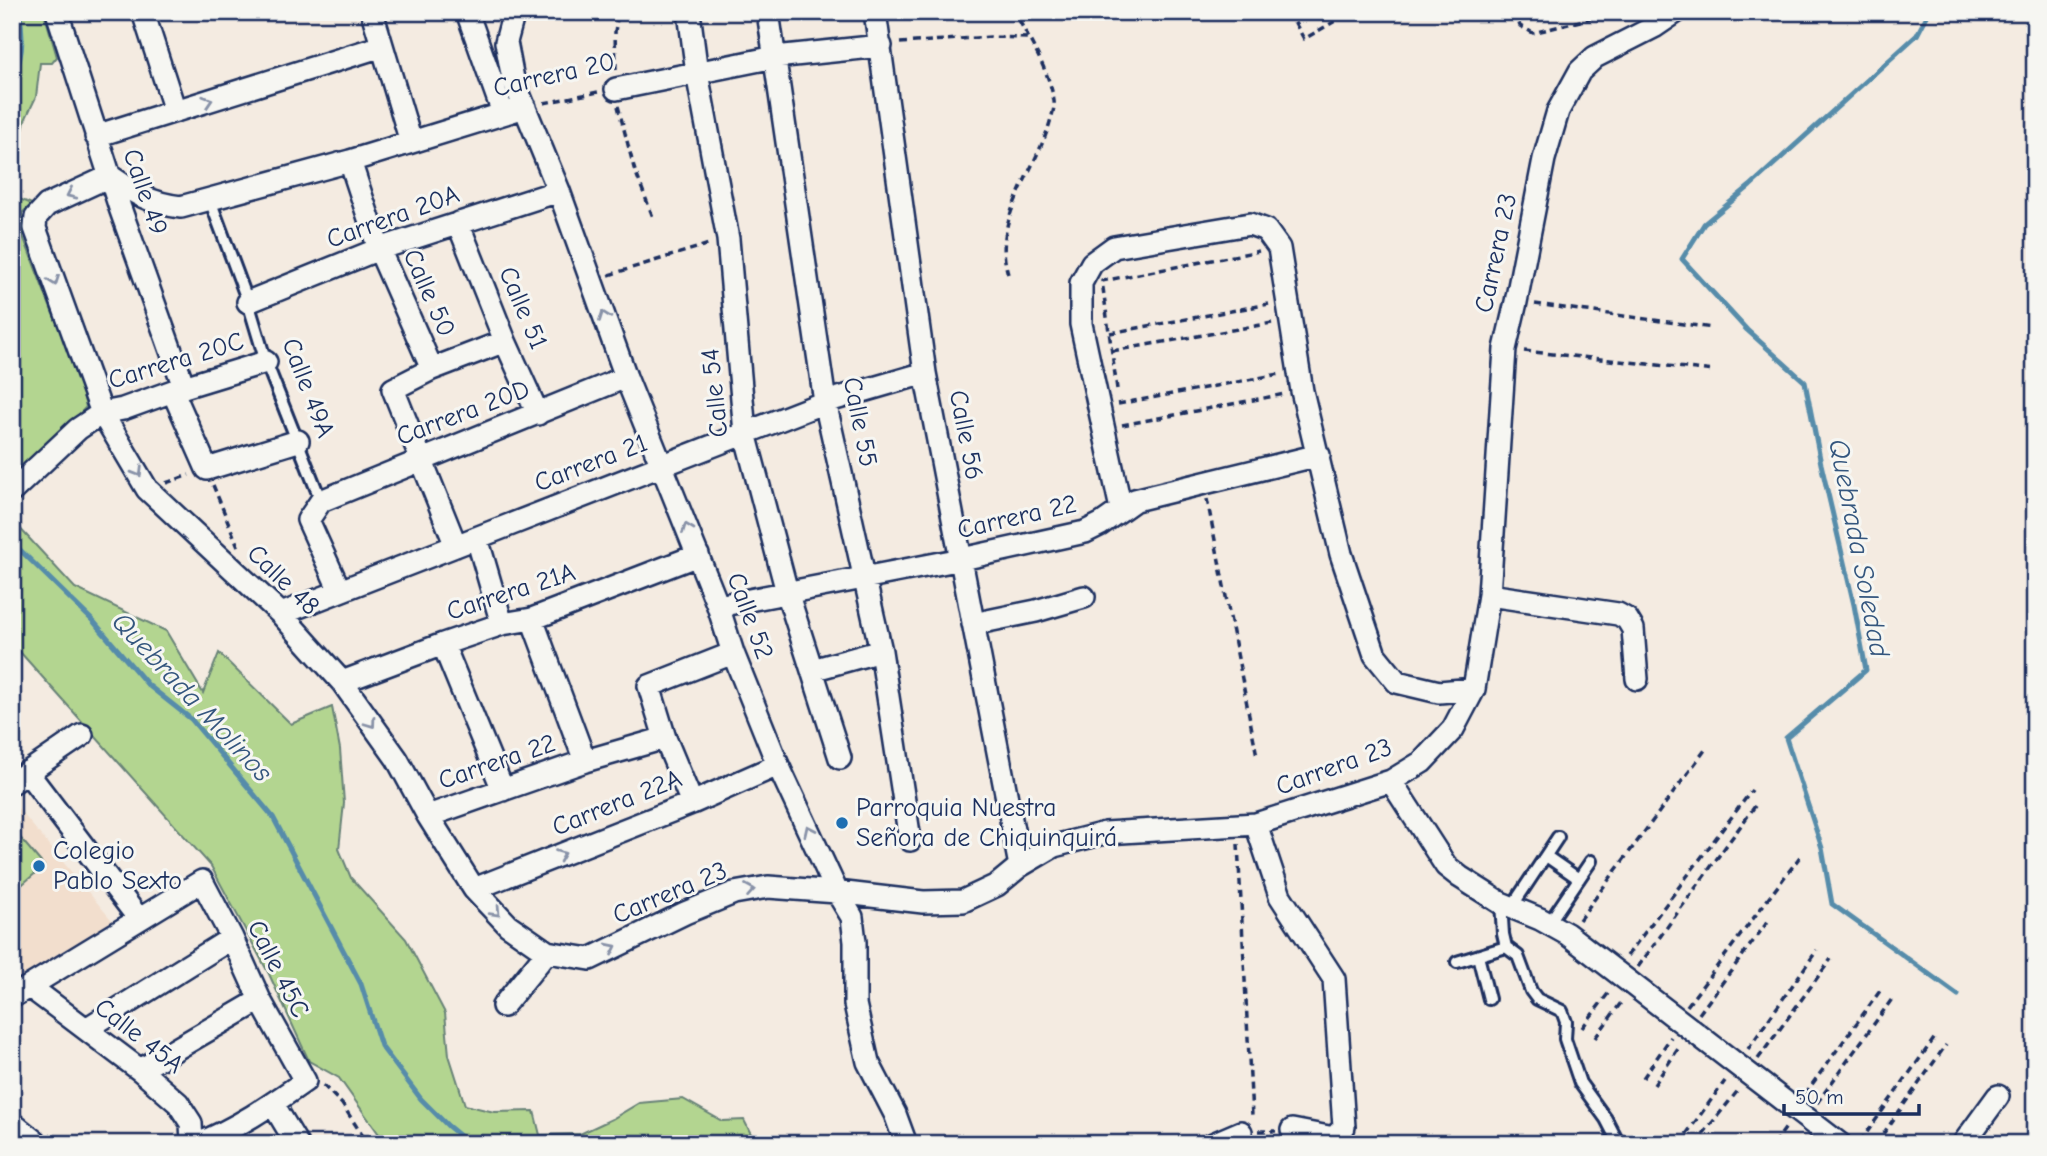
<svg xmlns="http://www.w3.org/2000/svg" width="2047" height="1156" viewBox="0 0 2047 1156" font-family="'Comic Neue',sans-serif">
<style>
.built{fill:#f2decd}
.grass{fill:#b3d590;stroke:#678277;stroke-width:2}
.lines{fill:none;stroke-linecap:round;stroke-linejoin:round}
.stream{stroke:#568caa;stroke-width:5}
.lane-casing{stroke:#1b2f5e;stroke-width:16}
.street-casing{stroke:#1b2f5e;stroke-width:26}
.path{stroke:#1b2f5e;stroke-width:3.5;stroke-dasharray:7 5;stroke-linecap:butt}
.lane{stroke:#f6f6f2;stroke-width:10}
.street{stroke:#f6f6f2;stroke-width:21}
.oneway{stroke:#8892a8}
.poi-dot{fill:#1f6fb2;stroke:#f6f6f2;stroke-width:2.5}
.labels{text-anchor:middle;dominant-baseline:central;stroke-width:6;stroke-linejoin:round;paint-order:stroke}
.street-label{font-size:26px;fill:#1b2f5e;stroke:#f6f6f2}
.poi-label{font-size:26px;fill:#1b2f5e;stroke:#f6f6f2;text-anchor:start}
.water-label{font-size:28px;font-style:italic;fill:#34567e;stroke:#f6f6f2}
</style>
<rect width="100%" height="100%" fill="#f4ebe1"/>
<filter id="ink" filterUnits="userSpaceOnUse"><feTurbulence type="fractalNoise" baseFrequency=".0143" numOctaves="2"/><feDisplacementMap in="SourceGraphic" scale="14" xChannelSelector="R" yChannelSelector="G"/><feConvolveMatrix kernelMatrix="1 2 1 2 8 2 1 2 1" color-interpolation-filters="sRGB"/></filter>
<g filter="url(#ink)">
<!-- built -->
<path class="built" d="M12,801l108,129 -108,67z"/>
<!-- grass -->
<path class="grass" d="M12,12h32l13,45 -5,6h-12l-4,34 -11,23 -6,31 -7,18z
M12,183l5,15 15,6 -10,9 1,23 30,78 20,40 13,53 -27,29 -47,43z
M15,523l60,65 91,43 37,62 16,-40 72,71 41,-17 8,42 4,54 -5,46 12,29 55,61 39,74 4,42 16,50 29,7 40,-1 6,24 40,-1 32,-15 27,-16 44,-4 39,22 22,-1 12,24h-370l-47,-66 -30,-17 -40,-87 -58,-108 -199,-223v-117z
M12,828l32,38 -32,27z"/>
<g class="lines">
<!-- stream -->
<path class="stream" d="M1929,12l-12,23 -167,151 -46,38 -22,35 65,71 58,52 16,82 33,141 12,65 -80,68 36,110 10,56 126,91
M12,79c11,-20 12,-44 7,-67
M12,352l2,5 -2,5
M12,542l82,80 54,63 43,34 82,98 88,167 20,62 40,53 27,27 22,18"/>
<!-- lane casing -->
<g class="lane-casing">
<path id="lane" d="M210,200l38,102 18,60 55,139
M1546,856l33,23
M1511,908l47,-71
M1549,923l42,-62
M1506,947l12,9 13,35 6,8 25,12 4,11 -1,17 15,44 26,36 13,25
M1478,956l11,43
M1457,962l49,-15 -3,-13 -2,-31"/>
</g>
<!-- street casing -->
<g class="street-casing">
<path id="street" d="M57,12l63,196 64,179
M143,12l32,99
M372,12l39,130
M467,12l36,101
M514,12l-8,30 7,37 46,112 67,186 92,229 15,47 45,112 59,127 15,25 3,25v62l13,58 27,52 11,30
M689,12l8,61 31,166 17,194 42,159 53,166
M768,12l57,390 56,249 29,189
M875,12l50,361 95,493
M616,89l159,-32 106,-11
M96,136l286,-90
M350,161l29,88 53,120
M110,176l-63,29 -11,12 -1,11 67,185 45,76 134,125 61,68 55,77 31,57 46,73 34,36 39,27 43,7 95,-46 49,-20 34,-6 69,5 86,10 40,-1 34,-16 23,-19 34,-20 51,-13 151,-9 135,-43 31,-19 31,-33 21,-40 15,-94 16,-246 11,-47 28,-143 14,-48 22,-40 15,-14 59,-30 22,-15
M110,176c26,18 39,27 71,31l169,-46 175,-54
M458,223l47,118 33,73
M248,302l131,-53 180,-58
M173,392l34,77 91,-28
M12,491l66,-62 24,-16 21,-4 61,-22 82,-25
M1121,509l-40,-185v-41l11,-20 22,-16 136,-23 16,6 13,18 23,143 39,163 34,101 22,27 42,10 35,-3
M477,538l25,86
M456,546l-63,-157 39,-20 73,-28
M340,591l-32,-71 13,-19 305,-124
M1489,595l129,19 9,5 6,10 4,50
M718,606l244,-47 123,-27 16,-8 34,-24 184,-45
M281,614l544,-212 100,-29
M532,619l53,142
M973,624l63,-13 48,-14
M443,644l60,146
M812,670l69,-19
M342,682l101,-38 59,-20 30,-5 166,-64
M27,772l112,147
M1391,781l55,85 14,11 41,26 39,16 27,15 273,210
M12,783l70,-48
M692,803l-27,-65 -16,-52 84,-33
M428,816l157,-55 80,-23
M1256,824l24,72 54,83 10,148 -10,11 -42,-8
M474,889l218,-86 86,-38
M30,987l110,83 38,33 13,20 1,21
M12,997l190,-116 30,57 28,62 45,81c-34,24 -69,48 -108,63
M503,1006l44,-54
M86,1029l146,-91
M140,1070l120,-70
M273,1104l24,40
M12,1123l26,21
M1213,1144l28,-12
M1963,1144l35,-48"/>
</g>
<!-- path -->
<path class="path" d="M1289,12l15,27 47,-27
M1515,12l5,14 13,7 82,-21
M900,43l90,-6 37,1
M616,70l-1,-38 3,-20
M544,103l54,-11
M618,106l16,62 19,49
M1008,274c-17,-54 28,-103 42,-152 2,-7 5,-14 4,-21 -5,-32 -25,-60 -39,-89
M609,275l100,-31
M1535,304l178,24
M1110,333l159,-29
M1112,351l160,-28
M1524,351l190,20
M1117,389l-15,-108 157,-30
M1118,404l162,-30
M1122,425l163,-31
M166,483l23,-8
M213,485l25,61
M1207,499l50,257
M1238,844l14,272
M1579,920l126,-170
M1627,956l125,-166
M1638,967l120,-165
M1687,1006l115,-152
M1699,1014l70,-94
M1582,1028l28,-37
M1595,1038l28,-38
M1748,1049l69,-99
M1758,1059l73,-100
M1643,1078l28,-41
M323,1085l19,19 26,40
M1654,1085l26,-39
M1805,1094l75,-103
M1817,1103l75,-104
M1259,1131h17
M1860,1142l76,-106
M1679,1144l46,-63
M1695,1144l45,-56
M1774,1144l13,-18
M1876,1144l70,-99"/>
<!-- lane -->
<use href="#lane" class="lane"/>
<!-- street -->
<use href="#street" class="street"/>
</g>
<!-- one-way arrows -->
<defs><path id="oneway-chevron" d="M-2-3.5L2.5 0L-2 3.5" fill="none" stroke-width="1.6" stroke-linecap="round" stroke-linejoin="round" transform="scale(1.75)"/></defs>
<g class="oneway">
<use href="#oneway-chevron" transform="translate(208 101) rotate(-18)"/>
<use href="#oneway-chevron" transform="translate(71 194) rotate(155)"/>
<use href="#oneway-chevron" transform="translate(54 281) rotate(70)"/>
<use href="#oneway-chevron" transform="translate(604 316) rotate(-110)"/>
<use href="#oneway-chevron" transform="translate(138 472) rotate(59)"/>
<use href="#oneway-chevron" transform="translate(687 528) rotate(-111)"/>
<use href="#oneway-chevron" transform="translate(371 723) rotate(54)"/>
<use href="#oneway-chevron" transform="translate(809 830) rotate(-115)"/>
<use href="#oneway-chevron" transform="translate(561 855) rotate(-22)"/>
<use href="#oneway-chevron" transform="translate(750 890) rotate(-10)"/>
<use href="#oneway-chevron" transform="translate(496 912) rotate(47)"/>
<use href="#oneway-chevron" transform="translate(612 948) rotate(-26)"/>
</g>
</g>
<!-- markers -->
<g class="poi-dot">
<circle cx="842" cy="823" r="7"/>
<circle cx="39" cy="866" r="7"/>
</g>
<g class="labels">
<!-- street labels -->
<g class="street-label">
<text transform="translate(554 75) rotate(-13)">Carrera 20</text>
<text transform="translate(145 192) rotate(71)">Calle 49</text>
<text transform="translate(393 217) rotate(-20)">Carrera 20A</text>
<text transform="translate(1496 253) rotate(-78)">Carrera 23</text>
<text transform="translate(429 293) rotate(66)">Calle 50</text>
<text transform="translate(523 308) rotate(67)">Calle 51</text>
<text transform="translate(176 361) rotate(-17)">Carrera 20C</text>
<text transform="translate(308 388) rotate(69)">Calle 49A</text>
<text transform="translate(715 393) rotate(-96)">Calle 54</text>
<text transform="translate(463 413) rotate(-21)">Carrera 20D</text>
<text transform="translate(860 422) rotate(79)">Calle 55</text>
<text transform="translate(966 435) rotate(79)">Calle 56</text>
<text transform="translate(591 463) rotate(-21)">Carrera 21</text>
<text transform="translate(1017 517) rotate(-13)">Carrera 22</text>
<text transform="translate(283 580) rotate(44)">Calle 48</text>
<text transform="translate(511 592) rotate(-18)">Carrera 21A</text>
<text transform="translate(750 616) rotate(70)">Calle 52</text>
<text transform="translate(497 762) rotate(-19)">Carrera 22</text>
<text transform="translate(1334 767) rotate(-20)">Carrera 23</text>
<text transform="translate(617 803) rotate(-22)">Carrera 22A</text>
<text transform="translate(670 893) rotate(-23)">Carrera 23</text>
<text transform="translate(278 969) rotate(63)">Calle 45C</text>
<text transform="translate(139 1036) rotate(38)">Calle 45A</text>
</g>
<!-- poi labels -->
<g class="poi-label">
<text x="856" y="808">Parroquia Nuestra<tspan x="856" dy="30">Señora de Chiquinquirá</tspan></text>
<text x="53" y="851">Colegio<tspan x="53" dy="30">Pablo Sexto</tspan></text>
</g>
<!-- water labels -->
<g class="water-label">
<text transform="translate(1859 548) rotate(79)">Quebrada Soledad</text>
<text transform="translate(192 697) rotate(47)">Quebrada Molinos</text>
</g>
</g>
<!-- margin -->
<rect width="2047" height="1156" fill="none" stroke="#f6f6f2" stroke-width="42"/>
<rect x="21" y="21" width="2005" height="1114" fill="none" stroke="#1b2f5e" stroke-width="2.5" filter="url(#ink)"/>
<!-- scale -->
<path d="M1784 1104v10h135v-10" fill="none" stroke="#1b2f5e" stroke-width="3.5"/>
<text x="1795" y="1104" font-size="21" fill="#1b2f5e" stroke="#f6f6f2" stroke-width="5" paint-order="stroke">50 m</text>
</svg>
